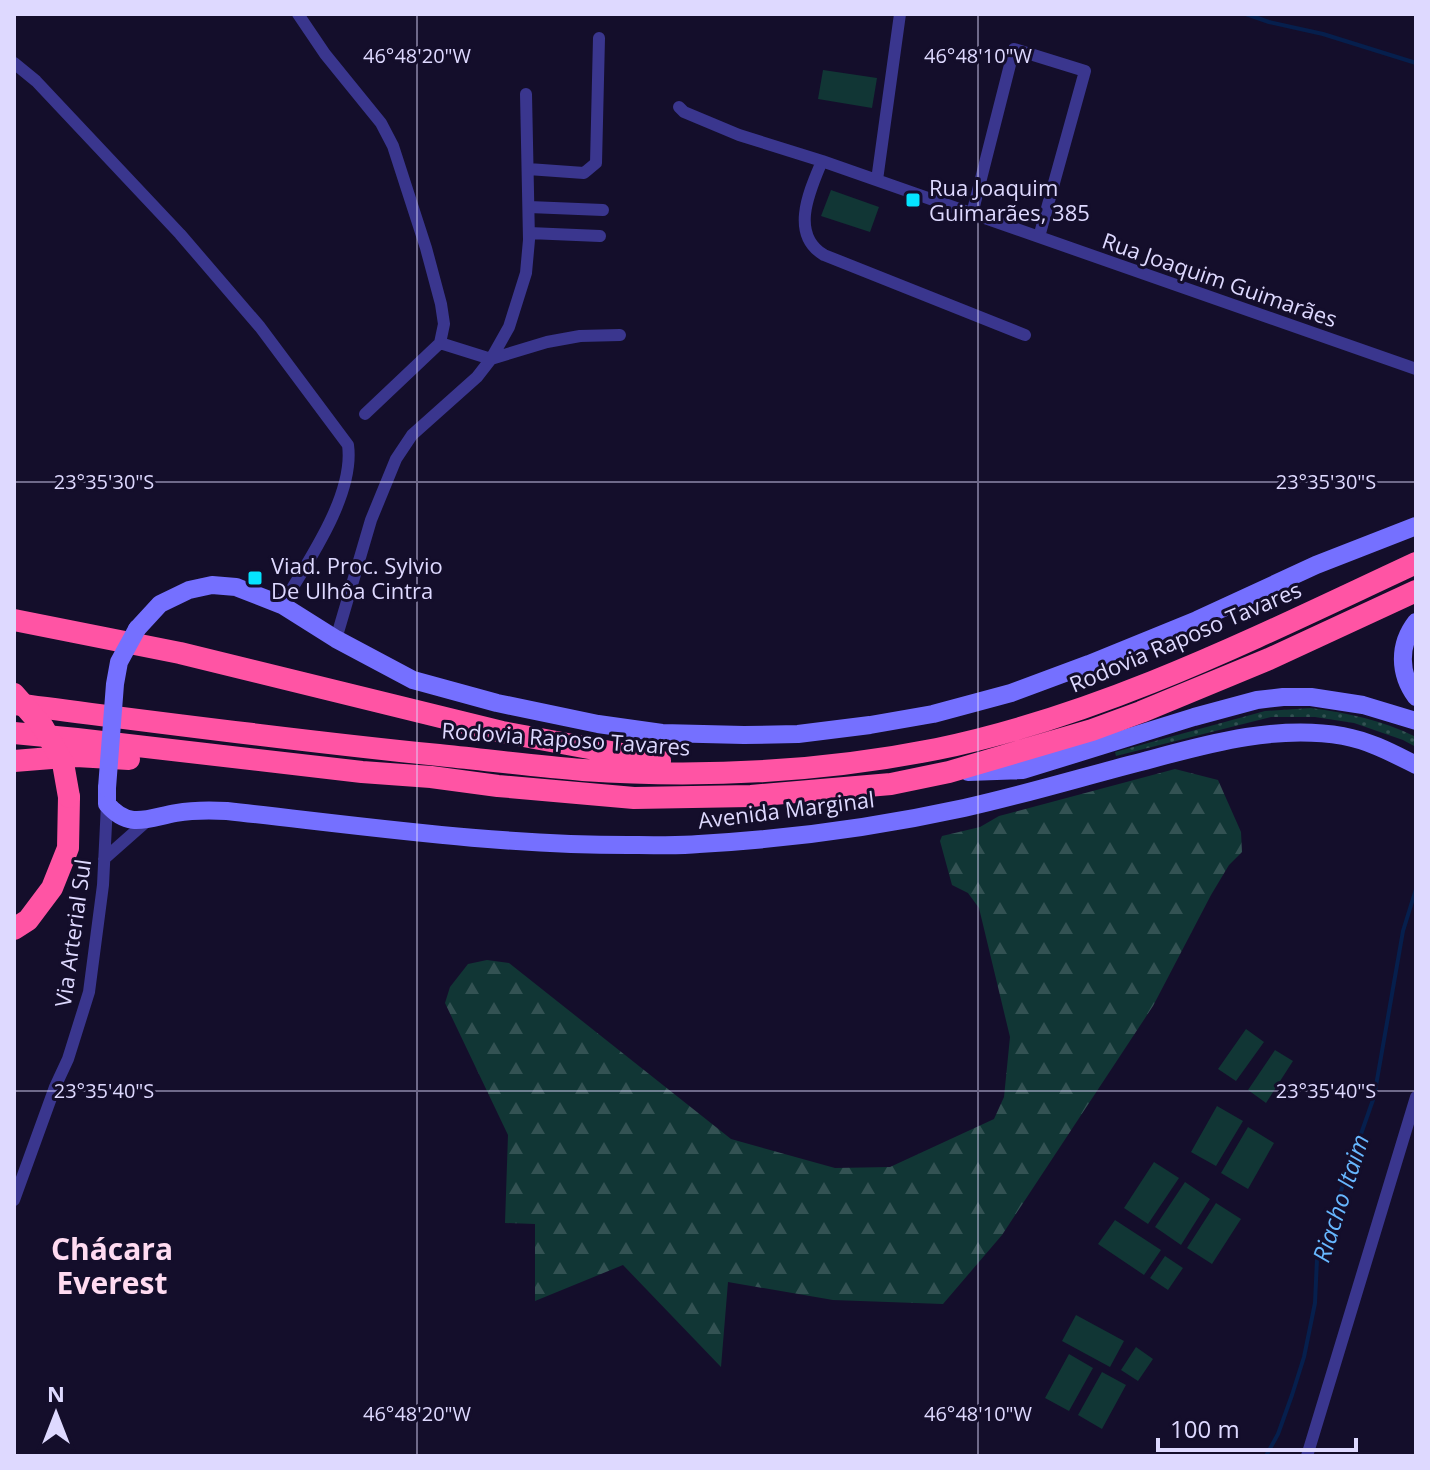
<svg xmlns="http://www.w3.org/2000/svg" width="1430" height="1470" viewBox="0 0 1430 1470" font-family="'Open Sans',sans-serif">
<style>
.grass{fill:url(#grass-dots)}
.forest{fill:url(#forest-firs)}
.garden{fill:#113635}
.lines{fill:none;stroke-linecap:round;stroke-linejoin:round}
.stream{stroke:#061f4d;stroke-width:4}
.minor{stroke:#3a368e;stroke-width:12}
.secondary{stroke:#7570ff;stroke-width:18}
.motorway{stroke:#ff54a4;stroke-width:22}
.secondary-bridge{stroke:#7570ff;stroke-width:18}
.motorway-bridge{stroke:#ff54a4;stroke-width:22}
.ticks{fill:none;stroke:#ded9ff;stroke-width:2;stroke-opacity:0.45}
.poi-dot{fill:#05e3ff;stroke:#140e2b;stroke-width:3}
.labels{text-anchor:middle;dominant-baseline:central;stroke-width:6;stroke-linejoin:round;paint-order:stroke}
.poi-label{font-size:22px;fill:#ded9ff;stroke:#140e2b;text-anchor:start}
.street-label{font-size:22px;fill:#ded9ff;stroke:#140e2b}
.water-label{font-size:24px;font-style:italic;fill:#67b7ff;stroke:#140e2b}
.district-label{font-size:30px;font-weight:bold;fill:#ffdbf1;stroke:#140e2b}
.ticks-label{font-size:20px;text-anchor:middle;fill:#ded9ff;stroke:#140e2b;stroke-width:6;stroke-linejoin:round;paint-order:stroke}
</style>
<defs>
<pattern id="grass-dots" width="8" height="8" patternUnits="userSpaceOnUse" patternTransform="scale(2)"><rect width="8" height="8" fill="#113635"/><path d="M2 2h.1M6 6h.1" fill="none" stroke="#335253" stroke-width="1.8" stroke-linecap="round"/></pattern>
<pattern id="forest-firs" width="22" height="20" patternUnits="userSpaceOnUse" patternTransform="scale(2)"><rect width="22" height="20" fill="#113635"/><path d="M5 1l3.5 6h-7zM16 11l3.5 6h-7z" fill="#335253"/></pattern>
</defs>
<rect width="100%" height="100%" fill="#140e2b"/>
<!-- grass -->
<path class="grass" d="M1311,708c37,5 71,12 105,29v10l-13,-7 -49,-17 -39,-6h-44l-155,39 -1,-4 150,-41z"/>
<!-- forest -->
<path class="forest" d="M1175,769l43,11 23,52 1,20 -13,13 -18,30 -58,111 -151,229 -59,69 -110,-4 -105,-18 -7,85 -98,-102 -88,36v-77l-30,-1 3,-88 -63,-132 5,-16 18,-23 19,-4 22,3 222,176 104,29 55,-1 104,-48 10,-22 6,-60 -31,-129 -11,-15 -16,-8 -12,-44 2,-5 38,-9 19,-11z"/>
<!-- garden -->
<path class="garden" d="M823,70l54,8 -5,30 -54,-9z
M831,190l48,17 -9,25 -49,-16z
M1246,1029l18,13 -28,39 -18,-12z
M1275,1050l18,11 -27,42 -18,-13z
M1217,1106l26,15 -27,45 -25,-14z
M1248,1127l26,16 -26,46 -27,-16z
M1154,1162l25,16 -31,46 -24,-16z
M1185,1182l25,17 -29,46 -26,-18z
M1216,1203l25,16 -29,45 -25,-16z
M1115,1220l46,30 -17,25 -46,-31z
M1165,1256l18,12 -15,22 -18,-12z
M1076,1315l48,26 -14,26 -48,-26z
M1136,1347l17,12 -15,22 -17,-11z
M1069,1354l24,14 -24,43 -24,-13z
M1102,1372l24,13 -24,44 -24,-14z"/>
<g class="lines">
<!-- stream -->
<path class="stream" d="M1246,14l23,8 54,12 93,29
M1266,1456l12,-22 14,-39 12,-38 11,-54 2,-44 57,-162 29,-166 13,-42"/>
<!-- minor -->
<path class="minor" d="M298,14l27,40 56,69 12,23 33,102 15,56 3,20 -4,19 -75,71
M14,63l22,18 144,153 80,93 88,118c7,50 -41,118 -66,160
M679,107l5,5 55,23 83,26 594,208
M822,161c-12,29 -33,73 2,94l201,80
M528,169l56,4 12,-10 3,-125
M877,180l23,-166
M529,207l74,3
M972,214l42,-165 71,22 -46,166
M529,233l71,3
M440,343l51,16 18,-32 17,-54 3,-33 -3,-146
M336,639l35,-119 25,-61 16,-24 65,-58 14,-18 56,-17 33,-6 40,-1
M104,859l43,-38
M14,1200l41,-113 13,-28 21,-67 14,-107 4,-81
M1307,1456l109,-359"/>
<!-- secondary -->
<path class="secondary" d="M1416,622c-18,23 -17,52 0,75
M137,629l23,-25 29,-14 23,-5 24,2 46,18 54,34 77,41 84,23 101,21 64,9 82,2 54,-1 72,-9 63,-11 78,-21 78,-29 108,-44 119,-55 100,-39
M968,772l55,-2 171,-53 63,-17 26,-3h28l52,8 53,16
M107,788v16c22,26 41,14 69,9 17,-3 34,-3 51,-2 137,15 273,35 411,34 21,0 41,1 61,-1 89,-5 178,-17 265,-36 63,-14 125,-33 188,-49 62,-17 127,-34 191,-23 27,5 49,17 73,29"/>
<!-- motorway -->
<path class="motorway" d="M14,620l166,33 322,79 158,29
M14,704c142,18 283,37 425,51 48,5 96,11 144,15 118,8 238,2 354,-21 169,-35 324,-114 479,-186
M14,733l63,6 285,33 69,5 67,9 136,12 117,-2 140,-12 58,-12 143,-42 49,-18 128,-53 147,-68
M14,761l62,-5 53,3
M14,929l14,-9 24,-32 16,-40 1,-51"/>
<!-- secondary-bridge -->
<path class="secondary-bridge" d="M107,788l8,-104 4,-22 18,-33"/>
<!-- motorway-bridge -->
<path class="motorway-bridge" d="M14,694l29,33 20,36 6,34"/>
</g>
<!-- ticks -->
<path class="ticks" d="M417,14v1442M978,14v1442M14,482h1402M14,1091h1402"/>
<!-- markers -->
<g class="poi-dot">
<rect x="905" y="192" width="16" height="16" rx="4"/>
<rect x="247" y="570" width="16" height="16" rx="4"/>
</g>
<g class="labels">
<!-- poi labels -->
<g class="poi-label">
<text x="929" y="187">Rua Joaquim<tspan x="929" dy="25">Guimarães, 385</tspan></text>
<text x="271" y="565">Viad. Proc. Sylvio<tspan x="271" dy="25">De Ulhôa Cintra</tspan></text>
</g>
<!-- street labels -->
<g class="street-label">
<text transform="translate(1220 279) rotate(19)">Rua Joaquim Guimarães</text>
<text transform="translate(1185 636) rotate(-23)">Rodovia Raposo Tavares</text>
<text transform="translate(566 738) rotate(4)">Rodovia Raposo Tavares</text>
<text transform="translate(786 809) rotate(-7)">Avenida Marginal</text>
<text transform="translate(72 933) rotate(-82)">Via Arterial Sul</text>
</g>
<!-- water labels -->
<g class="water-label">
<text transform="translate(1340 1198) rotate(-72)">Riacho Itaim</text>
</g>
<!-- district labels -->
<g class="district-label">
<text x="112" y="1248">Chácara<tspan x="112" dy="34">Everest</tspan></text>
</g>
</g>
<g class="ticks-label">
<text x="417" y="63">46°48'20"W</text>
<text x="978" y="63">46°48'10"W</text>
<text x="104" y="489">23°35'30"S</text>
<text x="1326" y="489">23°35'30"S</text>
<text x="104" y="1098">23°35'40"S</text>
<text x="1326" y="1098">23°35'40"S</text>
<text x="417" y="1421">46°48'20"W</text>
<text x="978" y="1421">46°48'10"W</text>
</g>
<!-- border -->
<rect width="1430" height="1470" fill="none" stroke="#ded9ff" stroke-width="32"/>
<!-- north arrow -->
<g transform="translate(56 1414)" stroke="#140e2b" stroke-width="6" paint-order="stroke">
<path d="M0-6L14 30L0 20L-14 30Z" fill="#ded9ff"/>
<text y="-12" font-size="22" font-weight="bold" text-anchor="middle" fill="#ded9ff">N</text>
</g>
<!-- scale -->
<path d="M1158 1438v12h198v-12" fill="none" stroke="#ded9ff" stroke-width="4"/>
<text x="1170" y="1438" font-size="24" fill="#ded9ff" stroke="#140e2b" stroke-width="6" paint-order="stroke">100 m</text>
</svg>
